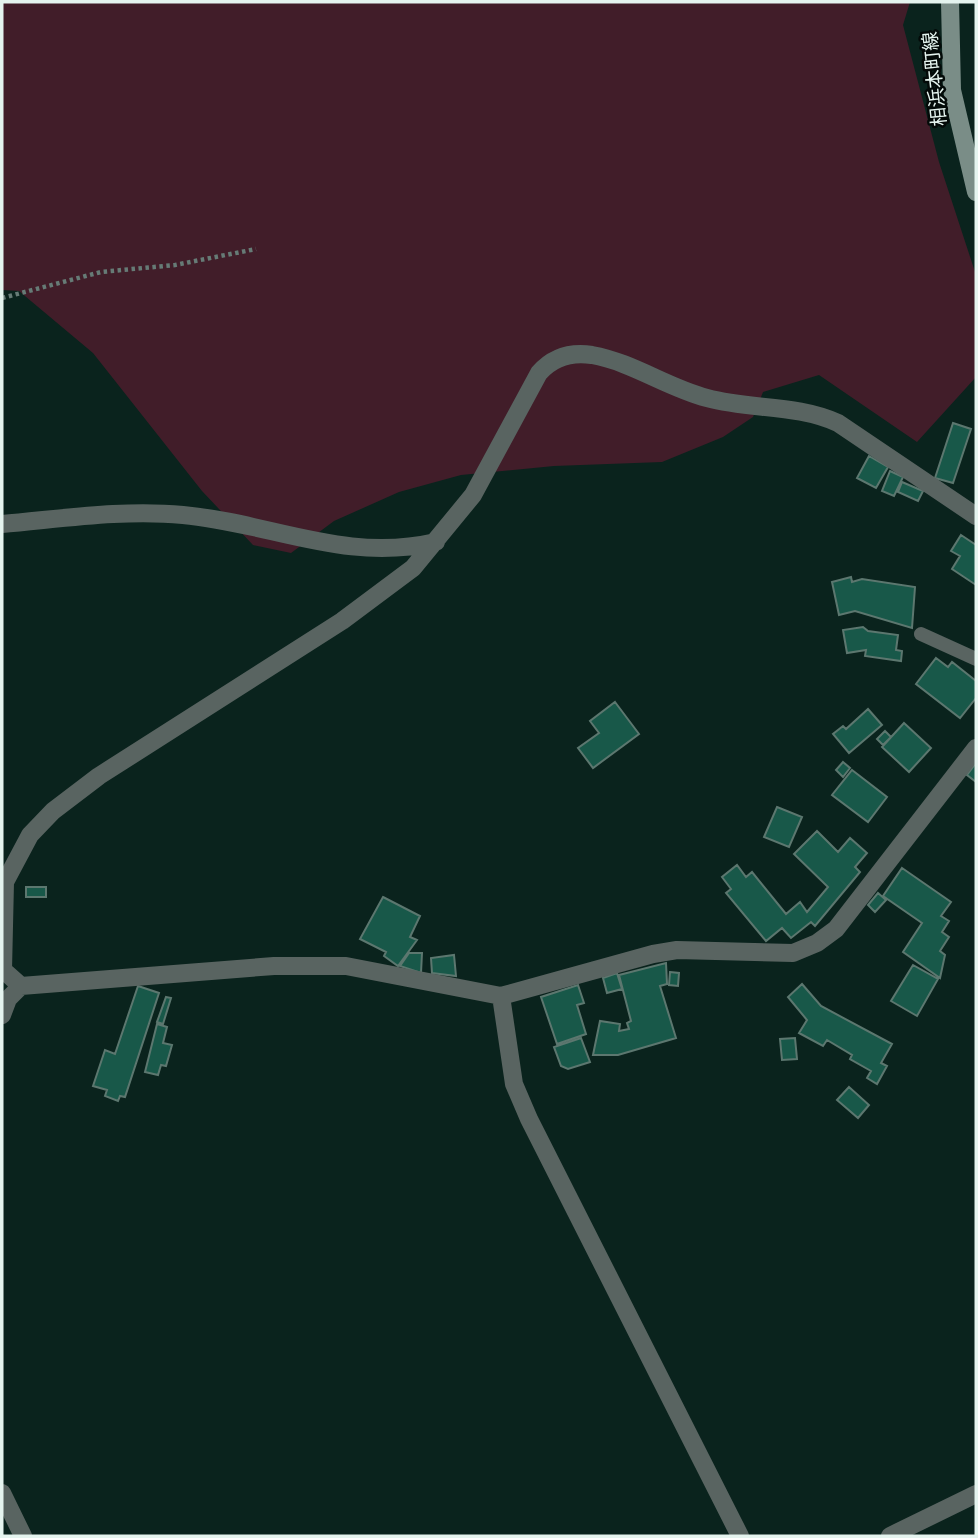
<svg xmlns="http://www.w3.org/2000/svg" width="978" height="1538" viewBox="0 0 978 1538" font-family="'PT Sans Narrow','Noto Sans JP',sans-serif">
<style>
.green{fill:#411d29}
.building{fill:#185849;stroke:#5c776f;stroke-width:2}
.lines{fill:none;stroke-linecap:round;stroke-linejoin:round}
.path{stroke:#667b76;stroke-width:4.5;stroke-dasharray:3.5 3.5;stroke-linecap:butt}
.lane{stroke:#596461;stroke-width:14}
.street{stroke:#596461;stroke-width:18}
.secondary{stroke:#7a8d87;stroke-width:18}
.labels{text-anchor:middle;dominant-baseline:central;stroke-width:5;stroke-linejoin:round;paint-order:stroke}
.street-label{font-size:19px;fill:#e5f4ef;stroke:#030a08}
</style>
<rect width="100%" height="100%" fill="#0a231d"/>
<!-- green -->
<path class="green" d="M2,2h908l-7,23 36,137 37,113v102l-59,65 -98,-67 -56,17 -10,25 -30,20 -61,25 -108,4 -93,9 -62,17 -65,29 -43,32 -38,-8 -51,-54 -109,-138 -74,-62 -17,-1z"/>
<!-- building -->
<path class="building" d="M953,423l18,6 -18,54 -18,-5z
M869,456l19,11 -12,21 -19,-10z
M890,471l13,6 -9,19 -12,-5z
M902,482l21,9 -5,10 -20,-9z
M961,535l15,10v40l-24,-16 8,-13 -9,-5z
M851,577l1,5 10,-3 53,8 -3,41 -57,-17 -16,4 -7,-33z
M863,627l5,4 30,4 -2,15 6,1 -1,10 -36,-5 1,-6 -19,3 -4,-23z
M936,658l12,9 4,-5 24,19v17l-16,20 -44,-34z
M615,702l24,32 -46,34 -15,-20 21,-15 -9,-12z
M868,709l14,16 -33,28 -16,-19 10,-8 3,3z
M904,723l27,25 -22,24 -27,-25z
M885,731l6,6 -8,8 -6,-6z
M843,762l7,6 -7,9 -7,-7z
M976,763v19l-9,-7z
M852,770l35,27 -19,25 -36,-27z
M777,807l25,10 -13,30 -25,-10z
M817,831l21,21 12,-14 17,15 -12,14 5,5 -45,54 -4,-4 -20,16 -9,-10 -16,13 -40,-48 5,-4 -9,-12 15,-12 9,12 6,-5 34,42 14,-12 7,10 21,-25 -34,-33z
M902,868l49,34 -10,14 8,5 -7,11 7,5 -9,14 5,4 -5,23 -37,-26 19,-29 -39,-27z
M26,887h20v10h-20z
M878,893l8,7 -11,12 -7,-7z
M383,897l37,19 -10,21 7,3 -19,26 -14,-10 2,-4 -26,-13z
M409,953h13l-1,20 -21,-7z
M454,955l2,21 -24,-3 -1,-15z
M666,963l1,21 -7,2 16,52 -58,17h-25l7,-34 20,3 -1,7 10,-2 -2,-6 4,-2 -12,-46z
M913,965l25,14 -21,37 -26,-15z
M670,972l9,1 -1,13 -9,-1z
M617,973l5,16 -15,4 -4,-15z
M802,984l19,22 71,38 -11,19 6,3 -10,18 -10,-6 4,-7 -21,-12 2,-4 -25,-15 -4,6 -24,-13 8,-13 -19,-23z
M578,985l6,18 -7,2 9,29 -29,10 -16,-47z
M138,986l21,7 -34,104 -5,-1 -2,5 -13,-5 2,-6 -14,-4 12,-36 10,4z
M166,997l5,1 -8,26 -6,-2z
M157,1024l10,3 -4,16 9,2 -6,21 -5,-1 -3,10 -13,-3z
M581,1038l9,24 -22,7 -7,-3 -7,-19z
M795,1038l2,21 -15,1 -2,-21z
M849,1087l20,18 -11,13 -21,-18z"/>
<g class="lines">
<!-- path -->
<path class="path" d="M2,298l99,-26 74,-7 81,-16"/>
<!-- lane -->
<path class="lane" d="M921,634l55,25"/>
<!-- street -->
<path class="street" d="M2,524c59,-5 121,-15 181,-9 88,8 162,48 253,27
M21,986l-18,-16 2,-88 25,-47 23,-24 46,-35 243,-155 71,-53 60,-73 66,-122c14,-16 33,-21 53,-18 40,7 76,33 115,43 44,12 89,6 131,25l138,93
M501,996l13,88 15,35 211,417
M2,1015l6,-16 13,-13 253,-20h72l155,30 152,-42 24,-4 116,3 24,-10 19,-14 140,-181
M2,1493l21,43
M890,1536l86,-42"/>
<!-- secondary -->
<path class="secondary" d="M950,2l2,88 24,102"/>
</g>
<g class="labels">
<!-- street labels -->
<g class="street-label">
<text transform="translate(934 79) rotate(-96)">相浜本町線</text>
</g>
</g>
<!-- border -->
<rect width="978" height="1538" fill="none" stroke="#e5f4ef" stroke-width="7"/>
</svg>
